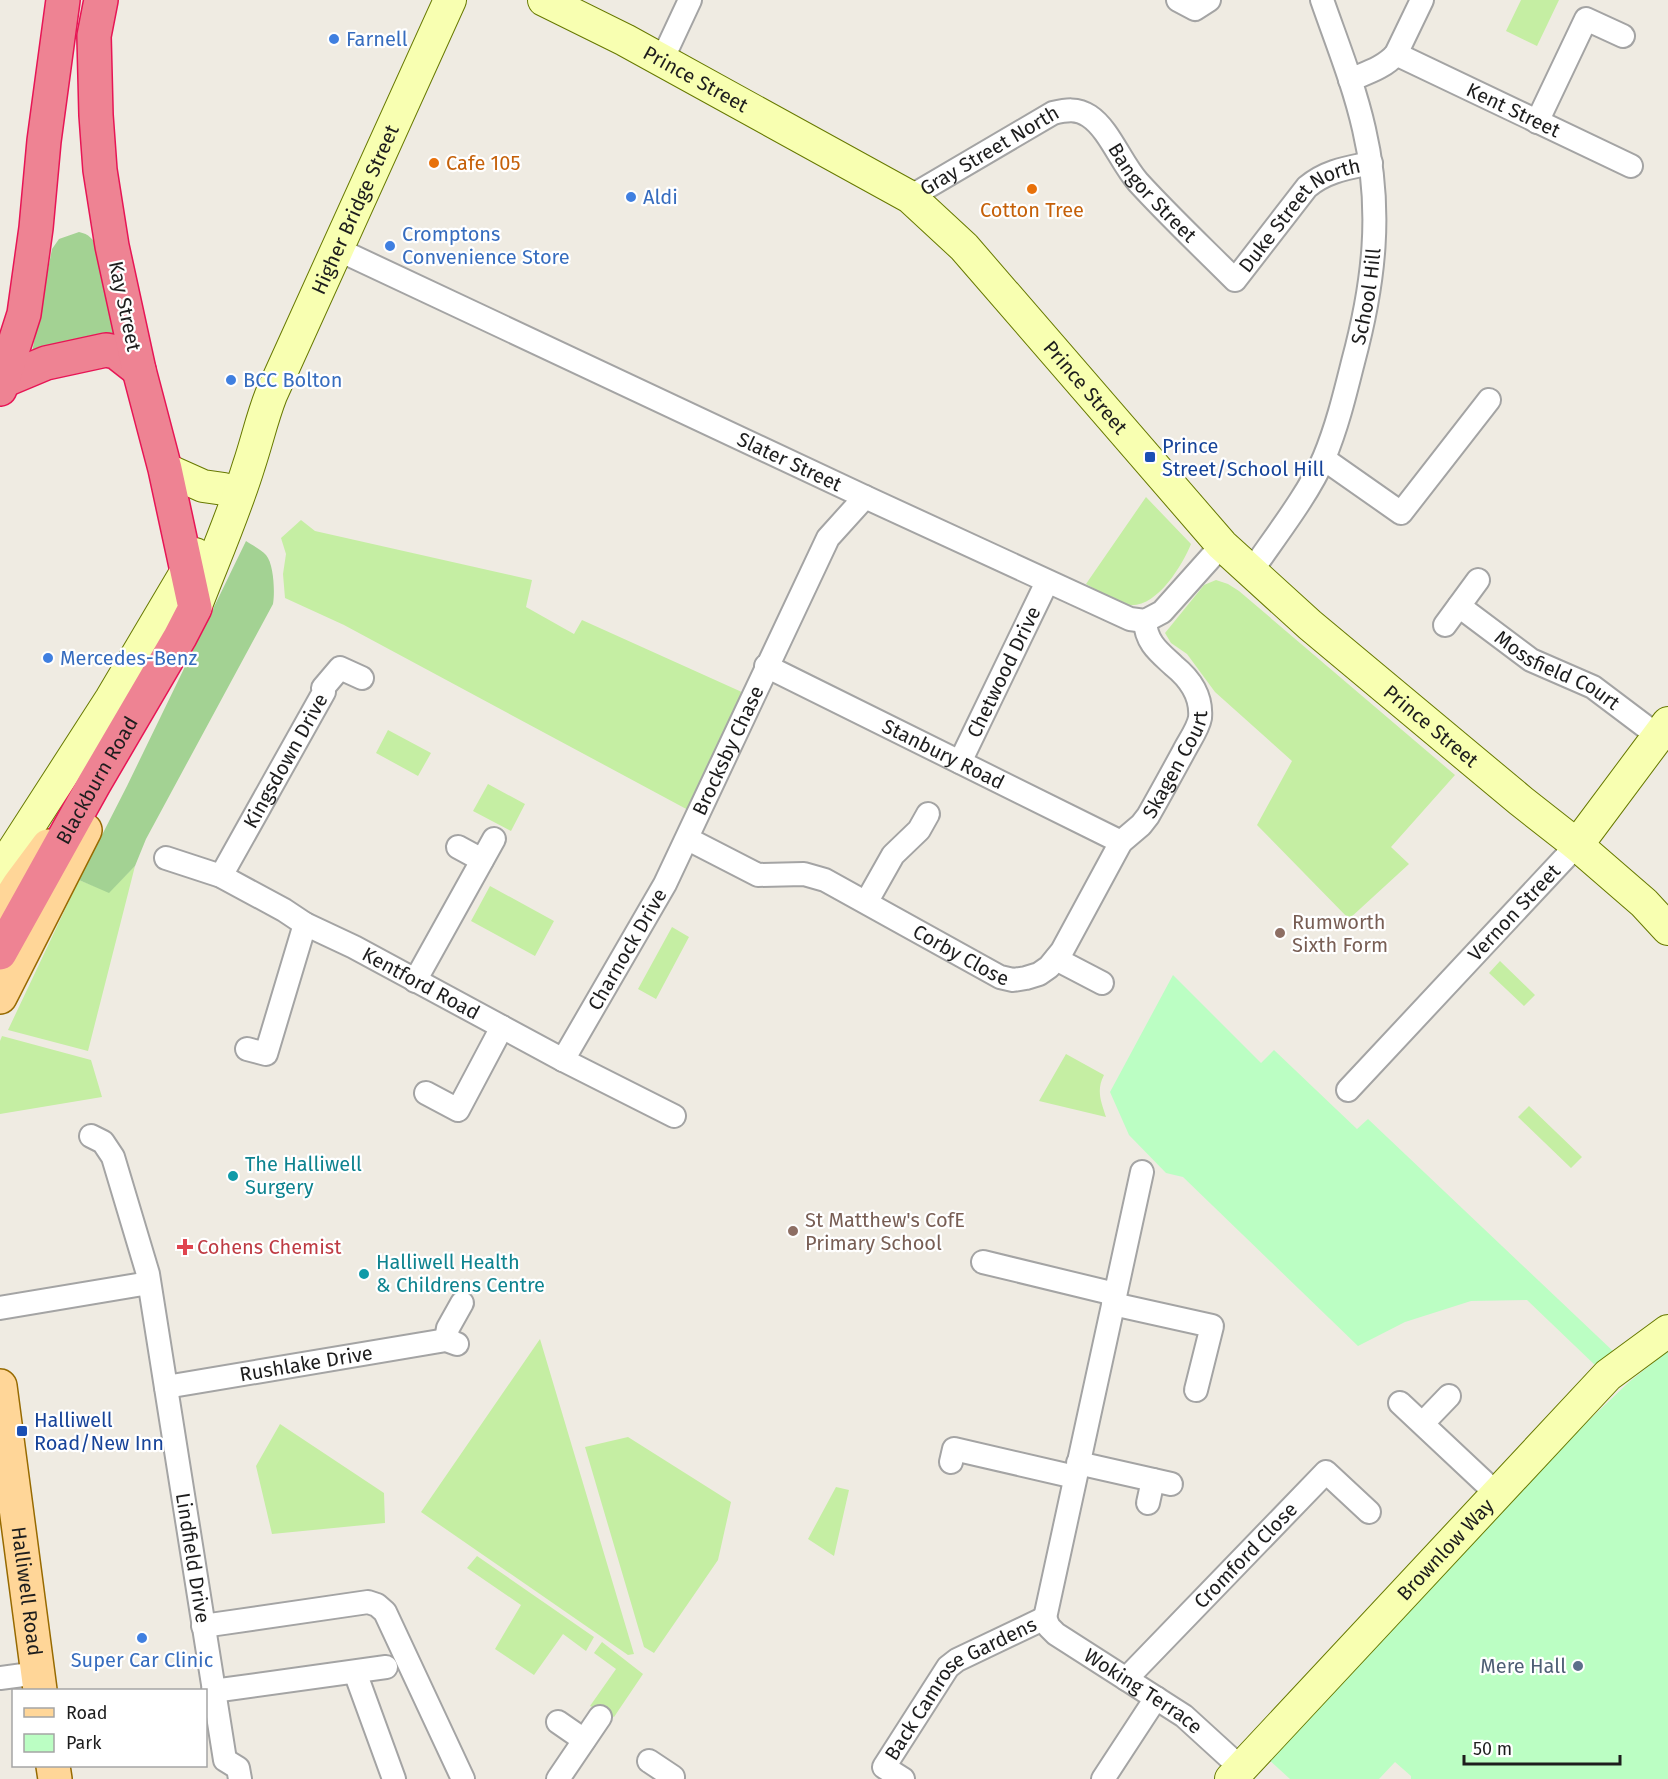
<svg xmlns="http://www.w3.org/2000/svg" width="1668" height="1779" viewBox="0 0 1668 1779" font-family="'Fira Sans',sans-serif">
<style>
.grass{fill:#c5eea3}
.forest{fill:#a3d293}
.park{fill:#bbfec3}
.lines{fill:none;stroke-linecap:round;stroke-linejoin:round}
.street-casing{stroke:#a4a4a4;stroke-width:26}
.secondary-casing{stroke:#677900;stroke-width:34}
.primary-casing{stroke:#976a00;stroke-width:36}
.highway-casing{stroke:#e71555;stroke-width:36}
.street{stroke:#fff;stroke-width:22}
.secondary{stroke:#f8ffb1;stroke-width:32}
.primary{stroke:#ffd698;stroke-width:33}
.highway{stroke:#ee8393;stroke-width:33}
.shop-dot{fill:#3f7fe0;stroke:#fff;stroke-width:2}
.food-dot{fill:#e8710a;stroke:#fff;stroke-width:2}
.transit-dot{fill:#1a4fb4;stroke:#fff;stroke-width:2}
.education-dot{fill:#8d6e63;stroke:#fff;stroke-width:2}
.culture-dot{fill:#0f9aa8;stroke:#fff;stroke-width:2}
.health-dot{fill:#e0444e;stroke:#fff;stroke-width:2}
.service-dot{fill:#5c6f8a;stroke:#fff;stroke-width:2}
.labels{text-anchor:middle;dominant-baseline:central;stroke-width:4.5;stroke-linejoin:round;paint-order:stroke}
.shop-label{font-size:20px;fill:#366cbe;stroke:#fff;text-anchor:start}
.street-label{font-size:20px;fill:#1d1d1d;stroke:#fff}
.food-label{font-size:20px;fill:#c56008;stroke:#fff;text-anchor:start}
.transit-label{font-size:20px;fill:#164399;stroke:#fff;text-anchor:start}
.education-label{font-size:20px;fill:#785e54;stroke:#fff;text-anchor:start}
.culture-label{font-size:20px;fill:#0d838f;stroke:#fff;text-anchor:start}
.health-label{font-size:20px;fill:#be3a42;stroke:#fff;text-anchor:start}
.service-label{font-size:20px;fill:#4e5e75;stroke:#fff;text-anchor:end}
</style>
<rect width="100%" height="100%" fill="#efebe2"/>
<!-- grass -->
<path class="grass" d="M1521,0h38l-22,46 -31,-15z
M1146,497l45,47c-9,22 -35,65 -63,61 -14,-2 -29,-14 -42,-21z
M301,520l14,11 217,49 -6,27 48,27 8,-14 162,73 -54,118 -346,-186 -59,-27 -2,-24 3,-20 -5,-16z
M1216,580l12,4 11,7 216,184 -64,72 18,17 -60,55 -92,-94 35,-64 -77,-69 -28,-38 -16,-11 -6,-10 39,-48z
M388,730l43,23 -13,23 -42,-23z
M488,784l37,20 -14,27 -38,-20z
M135,866l-47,185 -80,-21 71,-150 30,12z
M490,886l64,35 -19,35 -64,-35z
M672,927l17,10 -33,62 -18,-10z
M1500,961l35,34 -11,11 -35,-33z
M2,1036l89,24 11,37 -102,17v-73z
M1066,1054l38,21c-8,15 -3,27 2,42l-67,-16z
M1529,1106l53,51 -11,11 -53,-51z
M540,1339l94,315 -6,1 -207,-143z
M280,1424l104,69 1,30 -113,11 -16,-68z
M628,1437l103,65 -13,58 -64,93 -10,-6 -59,-200z
M836,1487l13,3 -15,66 -26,-17z
M477,1556l117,81 -8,14 -23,-17 -29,41 -39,-26 26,-44 -54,-37z
M602,1642l41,32 -29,43 -24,-11 26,-37 -22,-16z"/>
<!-- forest -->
<path class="forest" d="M79,232c10,2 14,7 19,16l20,92 -86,12 20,-103 7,-10z
M246,541c6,4 16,9 20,14 8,9 9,38 7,49l-127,235 -11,27 -26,27 -30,-13 48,-94z"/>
<!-- park -->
<path class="park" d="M1173,975l88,88 13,-13 83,79 11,-10 247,234 -17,15 -71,-68 -56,1 -66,21 -47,24 -175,-169 -17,-4 -37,-38 -19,-43z
M1668,1351v428h-257v-3l-16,-14 -16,17h-89l-23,-21 316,-332 46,-44z"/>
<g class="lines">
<!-- street casing -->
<g class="street-casing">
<g id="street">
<path d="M1178,0l17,9 14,-9"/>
<path id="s1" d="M1396,54l235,112"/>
<path d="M662,60l28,-60"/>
<path d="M1350,80c16,-7 34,-12 46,-26l26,-54"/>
<path d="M1537,122l49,-103 37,17"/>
<path id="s2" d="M910,197l143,-84c13,-3 24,-5 36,3 20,13 32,47 49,66 31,34 65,66 97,98l72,-93c19,-16 40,-19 64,-24"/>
<path id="s3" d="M337,249l528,248 265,122 15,2 17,-9 60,-67"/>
<path d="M1324,459l77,54 88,-113"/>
<path id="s4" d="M1251,572c23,-34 57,-77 73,-114 13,-31 21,-64 29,-96 21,-78 30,-152 11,-233 -10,-44 -27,-86 -42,-129"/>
<path id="s5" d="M1459,606l72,54 62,27 65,49"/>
<path d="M1445,625l33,-45"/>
<path id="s6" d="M766,666l355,176"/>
<path id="s7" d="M960,762l87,-180"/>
<path id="s8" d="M688,839l70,36 46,-1 21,6 175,97 13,3 13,-2 13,-4 10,-7 13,-16 59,-109 20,-17 7,-9c12,-21 24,-43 36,-65 5,-10 14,-22 16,-33 2,-22 -10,-39 -26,-52 -15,-14 -28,-23 -29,-45"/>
<path d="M458,847l24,13"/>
<path id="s9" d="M166,858l55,18 63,34 21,14 49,23 211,114 109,55"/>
<path id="s10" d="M221,876l103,-184 -1,-4 17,-20 22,10"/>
<path d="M867,901l26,-46 26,-25 9,-16"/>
<path d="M1056,959l46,24"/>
<path d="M415,981l79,-142"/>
<path d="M247,1049l19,5 39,-130"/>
<path id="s11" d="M563,1060l102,-176 163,-346 37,-41"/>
<path id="s12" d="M1348,1090l229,-245"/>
<path d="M426,1093l32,17 44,-83"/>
<path id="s13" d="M91,1136l12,6 10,15 35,117 77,486 13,8 2,11"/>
<path d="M983,1262l132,32"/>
<path d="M1113,1304l99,22 -16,64"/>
<path d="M0,1308l149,-25"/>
<path d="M446,1340l2,-12 14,-25"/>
<path id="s14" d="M166,1387l280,-47 11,4"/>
<path d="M1400,1403l97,91"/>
<path d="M1423,1423l26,-27"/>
<path d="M951,1462l3,-13 121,28"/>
<path d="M1078,1463l93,21"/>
<path d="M1148,1503l5,-23"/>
<path d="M1045,1618l97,-446"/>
<path id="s15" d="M1045,1618l4,9 7,7 128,82 57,52"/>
<path d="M203,1626l165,-24 9,3 8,7 78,167"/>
<path d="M355,1672l39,107"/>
<path d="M0,1678l38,-5"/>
<path id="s16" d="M1126,1679l200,-207 43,40"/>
<path d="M213,1691l173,-24"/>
<path d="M558,1722l26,18"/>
<path d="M649,1761l24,16"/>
<path d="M558,1779l42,-62"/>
<path id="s17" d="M903,1779l-19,-12 64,-100 9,-7 88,-42"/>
<path d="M1103,1779l53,-81"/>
</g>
</g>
<!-- secondary casing -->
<g class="secondary-casing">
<g id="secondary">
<path id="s18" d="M544,0l81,40 285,157 54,50 258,298 88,80 211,176 56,44 67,58 24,26"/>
<path d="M165,469l38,17 21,3"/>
<path id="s19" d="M195,608c18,-47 39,-94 54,-143 8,-24 13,-47 22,-70l179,-395"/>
<path d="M1577,845l91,-122"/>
<path d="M0,871l111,-172 77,-130 7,-15"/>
<path id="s20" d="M1231,1779l377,-404 60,-44"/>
</g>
</g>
<!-- primary casing -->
<g class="primary-casing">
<g id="primary">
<path d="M0,915l19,-30 29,-39"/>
<path d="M0,997l85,-167"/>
<path id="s21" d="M0,1386l40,304"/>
<path d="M53,1766l2,13"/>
</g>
</g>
<!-- highway casing -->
<g class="highway-casing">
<g id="highway">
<path d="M3,381l43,-18 60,-13 10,2 23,18"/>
<path d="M0,389l24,-75 12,-86 8,-87 19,-141"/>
<path id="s22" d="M0,953l94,-169 86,-147 15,-29 -30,-139 -26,-99 -27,-124 -12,-76 -4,-55 -2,-79 7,-36"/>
</g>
</g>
<!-- street -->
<use href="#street" class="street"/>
<!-- secondary -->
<use href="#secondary" class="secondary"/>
<!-- primary -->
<use href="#primary" class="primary"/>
<!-- highway -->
<use href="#highway" class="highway"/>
</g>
<!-- markers -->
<g class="shop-dot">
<circle cx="334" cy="39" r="6"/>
<circle cx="631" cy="197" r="6"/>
<circle cx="390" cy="246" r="6"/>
<circle cx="231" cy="380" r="6"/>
<circle cx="48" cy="658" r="6"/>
<circle cx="142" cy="1638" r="6"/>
</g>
<g class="food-dot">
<circle cx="434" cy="163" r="6"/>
<circle cx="1032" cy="189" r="6"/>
</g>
<g class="transit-dot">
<rect x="1144" y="451" width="12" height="12" rx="3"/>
<rect x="16" y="1425" width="12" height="12" rx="3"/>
</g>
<g class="education-dot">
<circle cx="1280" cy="933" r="6"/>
<circle cx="793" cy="1231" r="6"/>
</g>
<g class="culture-dot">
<circle cx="233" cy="1176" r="6"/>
<circle cx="364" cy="1274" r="6"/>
</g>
<path class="health-dot" d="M182 1238h6v6h6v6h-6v6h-6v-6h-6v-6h6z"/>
<circle class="service-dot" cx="1578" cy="1666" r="6"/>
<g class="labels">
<!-- shop labels -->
<g class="shop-label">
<text x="346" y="39">Farnell</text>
<text x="643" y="197">Aldi</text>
<text x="402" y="234">Cromptons<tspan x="402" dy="23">Convenience Store</tspan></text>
<text x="243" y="380">BCC Bolton</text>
<text x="60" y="658">Mercedes-Benz</text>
<text x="142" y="1660" text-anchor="middle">Super Car Clinic</text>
</g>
<!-- street labels -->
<g class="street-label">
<text stroke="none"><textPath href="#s18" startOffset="171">Prince Street</textPath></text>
<text stroke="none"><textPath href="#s1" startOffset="130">Kent Street</textPath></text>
<text stroke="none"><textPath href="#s2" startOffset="92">Gray Street North</textPath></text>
<text stroke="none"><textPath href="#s2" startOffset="303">Bangor Street</textPath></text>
<text stroke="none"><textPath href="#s19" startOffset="430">Higher Bridge Street</textPath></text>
<text stroke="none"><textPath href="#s2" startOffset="518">Duke Street North</textPath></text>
<text stroke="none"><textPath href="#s4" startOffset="303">School Hill</textPath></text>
<text transform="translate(125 306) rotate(78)">Kay Street</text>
<text stroke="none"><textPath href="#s18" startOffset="675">Prince Street</textPath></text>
<text stroke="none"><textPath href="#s3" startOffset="500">Slater Street</textPath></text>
<text stroke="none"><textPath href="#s5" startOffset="118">Mossfield Court</textPath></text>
<text stroke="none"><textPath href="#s7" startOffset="100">Chetwood Drive</textPath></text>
<text stroke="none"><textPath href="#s18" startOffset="1160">Prince Street</textPath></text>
<text stroke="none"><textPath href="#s11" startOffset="351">Brocksby Chase</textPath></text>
<text stroke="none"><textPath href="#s6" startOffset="198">Stanbury Road</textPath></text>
<text stroke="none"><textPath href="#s10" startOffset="132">Kingsdown Drive</textPath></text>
<text stroke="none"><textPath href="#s8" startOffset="640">Skagen Court</textPath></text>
<text stroke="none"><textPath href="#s22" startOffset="198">Blackburn Road</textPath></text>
<text stroke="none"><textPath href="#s12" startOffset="243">Vernon Street</textPath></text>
<text stroke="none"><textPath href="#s11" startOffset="128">Charnock Drive</textPath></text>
<text stroke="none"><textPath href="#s8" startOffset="302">Corby Close</textPath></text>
<text stroke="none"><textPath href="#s9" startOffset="285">Kentford Road</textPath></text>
<text stroke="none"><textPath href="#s14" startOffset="142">Rushlake Drive</textPath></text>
<text stroke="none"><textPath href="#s20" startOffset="314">Brownlow Way</textPath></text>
<text stroke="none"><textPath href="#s13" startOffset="441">Lindfield Drive</textPath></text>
<text stroke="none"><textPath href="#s16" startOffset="172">Cromford Close</textPath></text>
<text stroke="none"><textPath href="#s21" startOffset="207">Halliwell Road</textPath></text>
<text stroke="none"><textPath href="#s17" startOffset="136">Back Camrose Gardens</textPath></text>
<text stroke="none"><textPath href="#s15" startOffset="124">Woking Terrace</textPath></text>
</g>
<!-- food labels -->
<g class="food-label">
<text x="446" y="163">Cafe 105</text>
<text x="1032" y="210" text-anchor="middle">Cotton Tree</text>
</g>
<!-- transit labels -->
<g class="transit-label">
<text x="1162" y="446">Prince<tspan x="1162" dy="23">Street/School Hill</tspan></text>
<text x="34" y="1420">Halliwell<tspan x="34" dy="23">Road/New Inn</tspan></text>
</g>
<!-- education labels -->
<g class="education-label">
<text x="1292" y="922">Rumworth<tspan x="1292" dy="23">Sixth Form</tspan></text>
<text x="805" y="1220">St Matthew's CofE<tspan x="805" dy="23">Primary School</tspan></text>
</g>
<!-- culture labels -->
<g class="culture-label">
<text x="245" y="1164">The Halliwell<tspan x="245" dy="23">Surgery</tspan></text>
<text x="376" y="1262">Halliwell Health<tspan x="376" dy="23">&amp; Childrens Centre</tspan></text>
</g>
<!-- health labels -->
<g class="health-label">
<text x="197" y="1247">Cohens Chemist</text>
</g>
<!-- service labels -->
<g class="service-label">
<text x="1566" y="1666">Mere Hall</text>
</g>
</g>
<!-- legend -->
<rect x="12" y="1689" width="195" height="78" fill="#ffffff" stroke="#a5a5a5" stroke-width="1.5"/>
<rect x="24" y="1708" width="30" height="9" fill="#ffd698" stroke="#a5a5a5" stroke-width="1.5"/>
<text x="66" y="1719" font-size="18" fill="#1d1d1d">Road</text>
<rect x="24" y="1734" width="30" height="18" fill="#bbfec3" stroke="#a5a5a5" stroke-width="1.5"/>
<text x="66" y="1749" font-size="18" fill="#1d1d1d">Park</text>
<!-- scale -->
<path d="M1464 1755v9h156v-9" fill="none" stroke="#1d1d1d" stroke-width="3"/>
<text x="1473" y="1755" font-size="18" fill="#1d1d1d" stroke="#ffffff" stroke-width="4.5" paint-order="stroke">50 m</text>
</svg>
